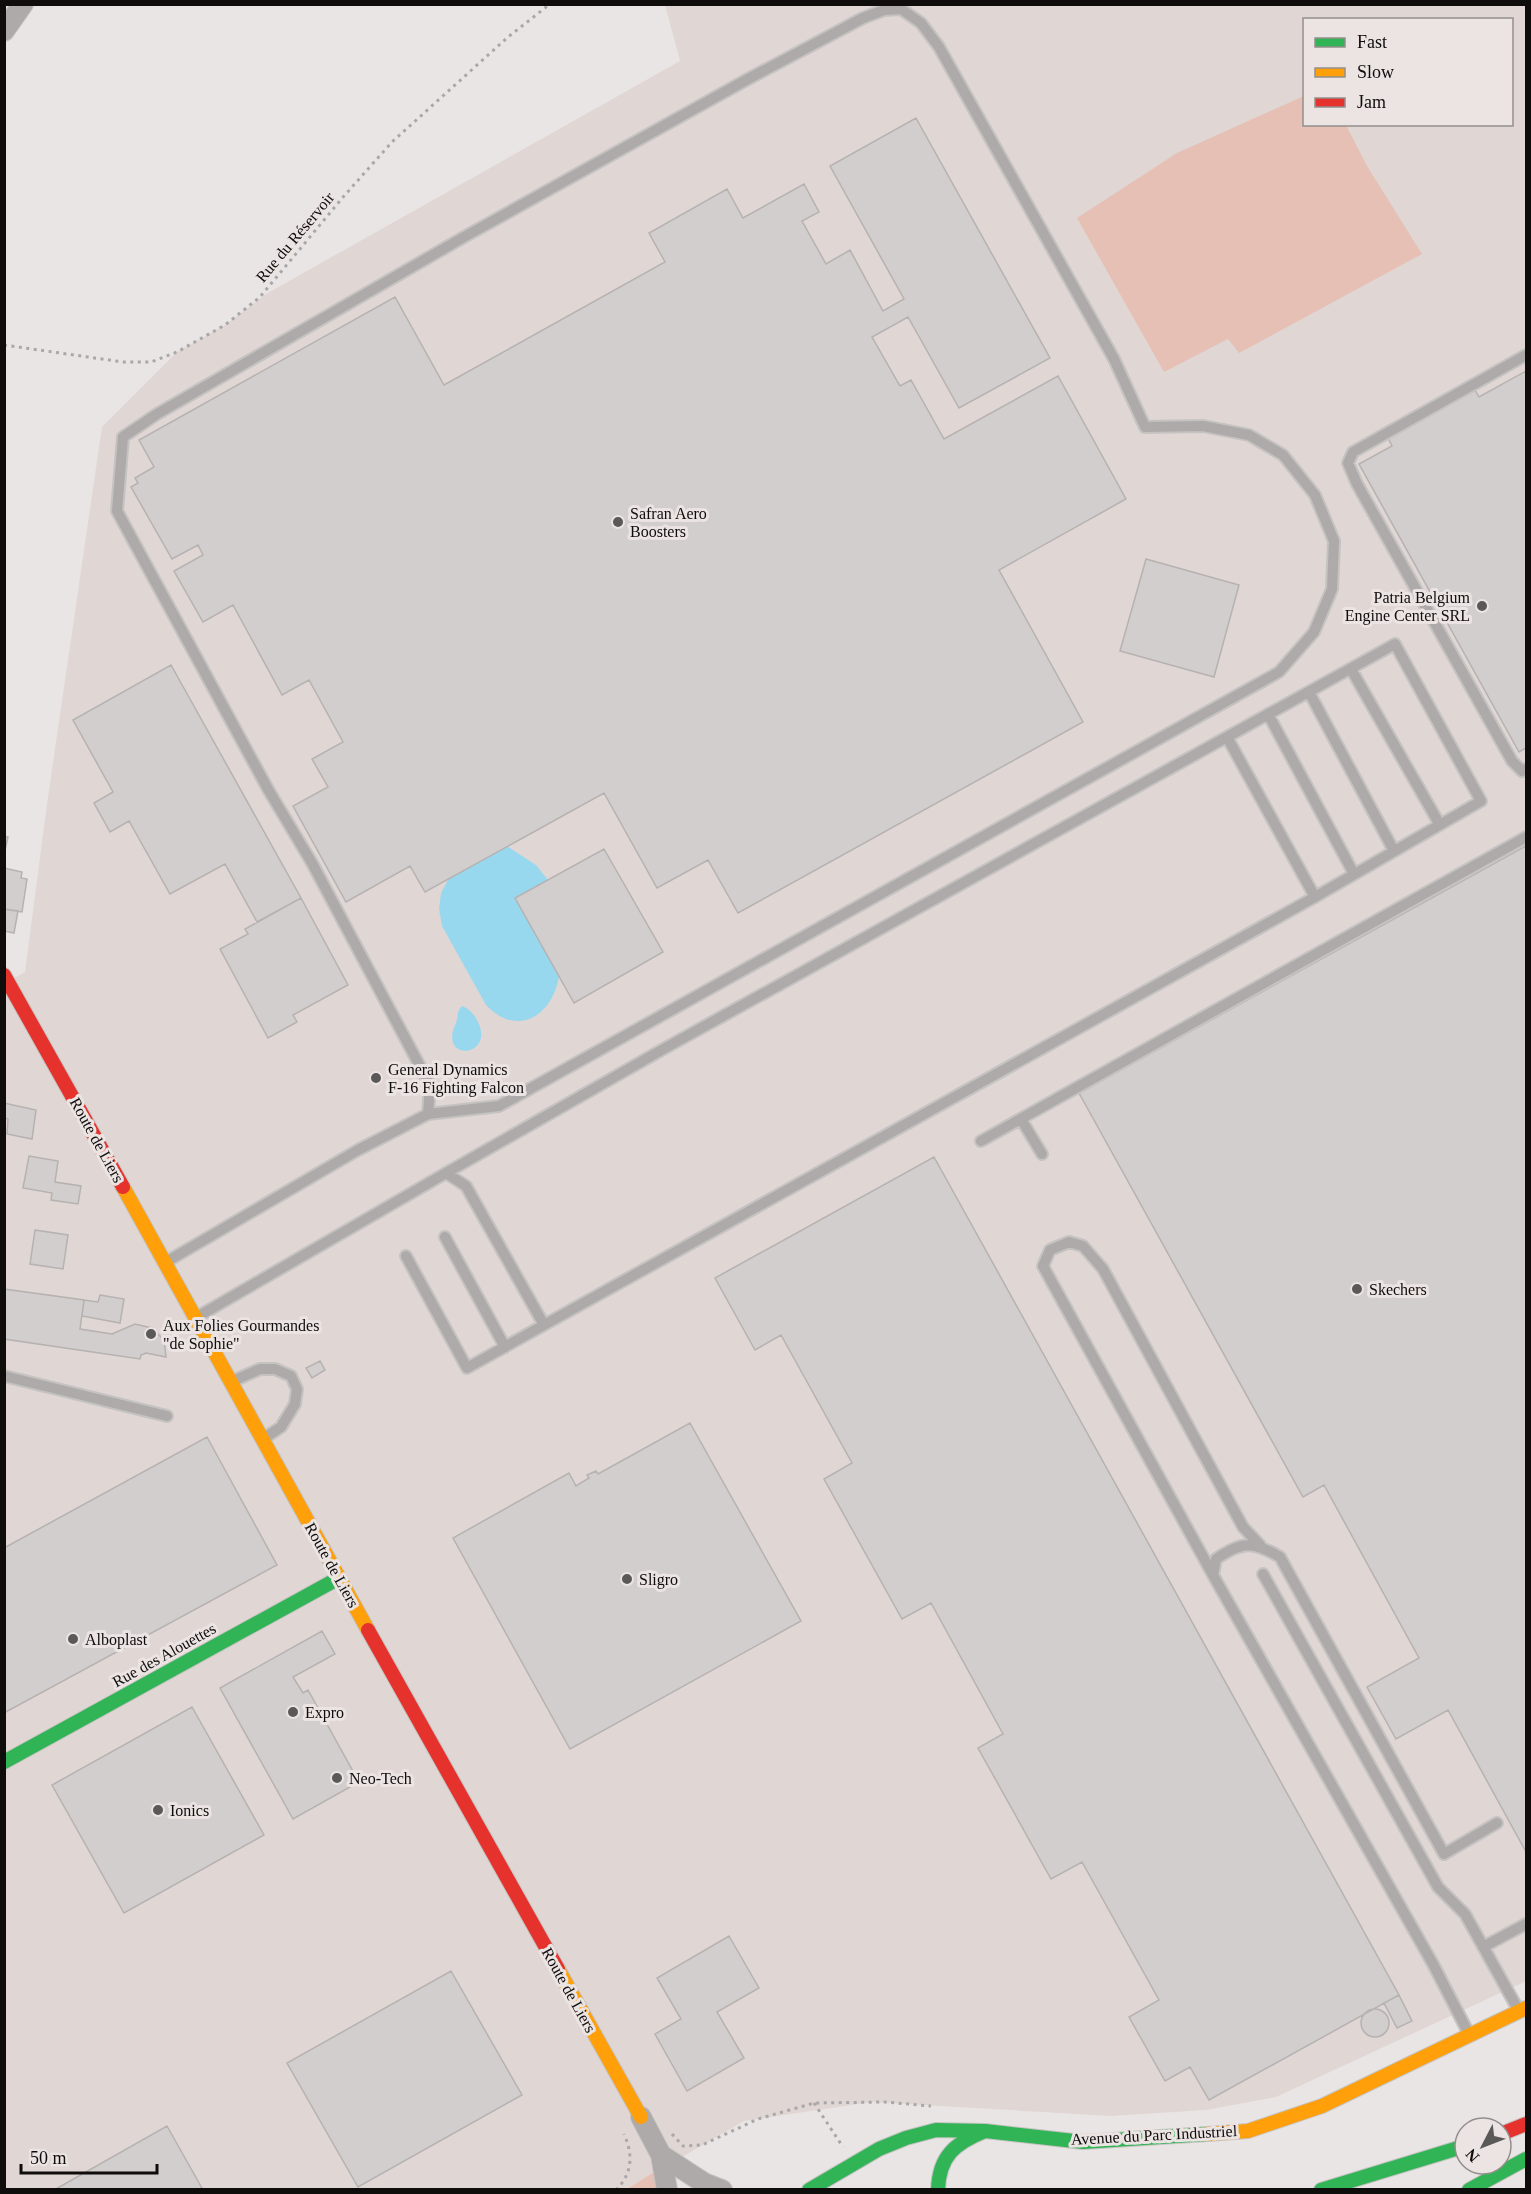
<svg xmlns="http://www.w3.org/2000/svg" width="1531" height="2194" viewBox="0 0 1531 2194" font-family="Georgia,serif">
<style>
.built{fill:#e0d6d4;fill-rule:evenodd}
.green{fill:#e6c0b5}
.water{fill:#98d8ee}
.building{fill:#d1cecd;stroke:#b5b2b1;stroke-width:1.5}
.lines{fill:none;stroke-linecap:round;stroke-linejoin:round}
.lane-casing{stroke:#c5c3c2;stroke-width:14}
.street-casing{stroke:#c5c3c2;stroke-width:22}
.fast-casing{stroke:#c5c3c2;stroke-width:16}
.slow-casing{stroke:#c5c3c2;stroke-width:16}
.jam-casing{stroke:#c5c3c2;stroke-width:16}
.path{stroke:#a9a8a8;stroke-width:3;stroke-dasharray:3 4.5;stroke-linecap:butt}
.lane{stroke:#adaaa9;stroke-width:10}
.street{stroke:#adaaa9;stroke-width:20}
.fast{stroke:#30b455;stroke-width:14}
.slow{stroke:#ff9f0a;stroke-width:14}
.jam{stroke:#e5322d;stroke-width:14}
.poi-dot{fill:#5b5958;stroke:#ebe4e2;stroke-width:2}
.labels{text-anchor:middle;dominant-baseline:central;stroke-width:6;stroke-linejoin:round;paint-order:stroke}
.street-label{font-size:16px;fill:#0f0d0c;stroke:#ebe4e2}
.poi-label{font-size:16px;fill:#0f0d0c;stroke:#ebe4e2;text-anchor:start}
</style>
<rect width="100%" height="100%" fill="#e9e5e4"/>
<!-- built -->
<path class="built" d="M665,5h861v1976l-250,116 -70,13 -95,6 -239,-14 -128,19 -117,68h-622l-1,-1205 21,-12 22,-168 55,-377 75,-75 48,-27 41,-31 414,-233zM1304,20h208v104h-208z"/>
<!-- green -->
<path class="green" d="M1304,96v28l42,1 21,41 55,88 -183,99 -11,-14 -64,33 -87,-154 100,-65z
M656,2171l3,18h-32z"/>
<!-- water -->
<path class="water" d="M507,846l29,19 12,15 11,97c-7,39 -42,61 -73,28l-44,-79 -3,-17 2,-16 8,-15z
M462,1006c9,3 15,12 18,21 10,31 -42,34 -24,-4 3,-7 0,-11 6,-17z"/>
<!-- building -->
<path class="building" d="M916,118l134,240 -91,50 -51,-91 -36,20 28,49 11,-6 33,59 114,-63 68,123 -127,71 84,152 -345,191 -30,-53 -51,28 -53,-95 -179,99 -15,-26 -64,36 -53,-96 35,-19 -16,-28 31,-17 -34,-62 -27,15 -49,-90 -30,17 -29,-51 29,-16 -5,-10 -26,14 -41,-72 7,-4 -3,-5 19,-11 -15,-27 256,-143 49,88 221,-123 -16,-29 78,-44 16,29 61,-34 15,28 -17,9 24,43 24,-14 33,61 21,-12 -74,-133z
M1526,371v377l-7,4 -160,-288 33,-18 -4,-8 87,-48 4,7z
M1146,559l93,26 -25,92 -94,-26z
M171,665l130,233 -44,24 -32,-58 -55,30 -41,-73 -19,11 -16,-29 19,-11 -40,-72z
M4,836l4,1 -4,18z
M1526,846v1006l-78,-142 -52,29 -29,-52 52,-29 -95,-173 -21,12 -224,-404z
M604,849l59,103 -89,51 -59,-105z
M4,868l18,4 -1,6 6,1 -5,33 -18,-3z
M301,898l47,87 -55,30 4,7 -29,16 -48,-89 28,-15 -3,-5z
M4,909l14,2 -4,22 -10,-2z
M4,1103l32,7 -4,29 -25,-5 1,-15 -4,-1z
M29,1156l29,5 -3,21 26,4 -3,18 -27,-4 1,-7 -29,-5z
M934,1157l465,838 -190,105 -19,-33 -25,14 -36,-64 30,-17 -77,-138 -31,17 -73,-131 25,-14 -72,-131 -29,16 -78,-140 28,-16 -71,-128 -26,15 -40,-72z
M35,1230l33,5 -5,34 -33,-5z
M4,1289l80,11 -4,29 32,5 23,-10 17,4 12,12 2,17 -20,-4 -5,2 -1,4 -136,-20z
M100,1295l24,4 -4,24 -38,-7 2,-16 14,2z
M320,1361l5,9 -13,8 -6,-10z
M690,1423l111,198 -231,128 -117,-211 116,-65 7,13 13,-8 -2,-3 9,-4 2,3z
M207,1437l70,128 -273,148v-165z
M322,1631l13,23 -42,23 10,16 5,-3 51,92 -66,37 -73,-131z
M192,1707l72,128 -140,78 -72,-128z
M729,1936l30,52 -42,24 27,46 -57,33 -32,-57 26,-15 -24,-41z
M451,1971l71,124 -164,92 -71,-124z
M1399,1995l13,26 -15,7 -13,-25z
M1361 2023a14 14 0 1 1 28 0a14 14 0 1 1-28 0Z
M167,2126l36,64h-149z"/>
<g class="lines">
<!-- lane casing -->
<g class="lane-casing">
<path id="lane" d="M1526,355l-173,97 -5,11 9,21 155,277 10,10 4,-2
M1351,669l89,156
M1309,692l85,159
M1268,714l86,160
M1227,737l88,160
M1021,1119l21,35
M981,1141l545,-304
M446,1173l221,-126 728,-403 86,157 -166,96 -771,428
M445,1237l60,110
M166,1262l192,-112 70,-36 71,-8 780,-434 35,-40 18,-43 2,-48 -19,-46 -32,-40 -34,-20 -46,-9 -58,1 -31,-68 -175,-312 -18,-24 -20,-14 -17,1 -21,8 -115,61 -284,158 -307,177 -34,23 -6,74 152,280 43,72 118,222 -2,29
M197,1317l249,-144 20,13 78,139 -77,43 -61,-112
M4,1376l163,40
M233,1381l27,-12h15l16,7 6,13 -2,15 -14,23 -18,12
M1263,1574l175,313 27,27 54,97
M1213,1575l-170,-309 7,-16 19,-8 14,4 20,23 140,258 17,18
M1483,1947l43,-23
M1469,2034l-36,-70 -220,-389 3,-16c26,-18 37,-18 64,-2l164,297 53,-31"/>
</g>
<!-- street casing -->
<g class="street-casing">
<path id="street" d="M4,31l19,-27
M641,2117l20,38 6,35
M661,2155l43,28 18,7"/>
</g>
<!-- fast casing -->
<g class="fast-casing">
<path id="fast" d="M4,1762l335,-184
M809,2190l70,-41 27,-11 30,-8 49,1 98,11 124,-8
M938,2190c1,-34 17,-47 47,-59
M1321,2190l144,-44
M1469,2190l57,-31"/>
</g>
<!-- slow casing -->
<g class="slow-casing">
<path id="slow" d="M123,1187l245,443
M558,1969l83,148
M1207,2134l41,-3 74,-25 204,-98"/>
</g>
<!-- jam casing -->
<g class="jam-casing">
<path id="jam" d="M4,975l119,212
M368,1630l190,339
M1501,2134l25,-10"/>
</g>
<!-- path -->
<path class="path" d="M4,345l119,17h28l26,-10 48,-27 35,-28 84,-101 48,-54 116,-105 42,-33
M814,2103l29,44
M672,2134l11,12 19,-1 56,-26 56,-16 71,-1 46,4
M616,2190c17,-17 17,-36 8,-56"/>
<!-- lane -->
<use href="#lane" class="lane"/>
<!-- street -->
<use href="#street" class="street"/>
<!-- fast -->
<use href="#fast" class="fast"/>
<!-- slow -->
<use href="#slow" class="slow"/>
<!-- jam -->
<use href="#jam" class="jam"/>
</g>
<!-- markers -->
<g class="poi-dot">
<circle cx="618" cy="522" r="6"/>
<circle cx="1482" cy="606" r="6"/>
<circle cx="376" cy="1078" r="6"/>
<circle cx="1357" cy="1289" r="6"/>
<circle cx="151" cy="1334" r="6"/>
<circle cx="627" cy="1579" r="6"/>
<circle cx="73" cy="1639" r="6"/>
<circle cx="293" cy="1712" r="6"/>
<circle cx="337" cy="1778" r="6"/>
<circle cx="158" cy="1810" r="6"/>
</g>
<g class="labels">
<!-- street labels -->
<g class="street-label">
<text transform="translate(295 237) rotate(-50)">Rue du Réservoir</text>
<text transform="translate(97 1140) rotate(61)">Route de Liers</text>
<text transform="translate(332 1565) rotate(61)">Route de Liers</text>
<text transform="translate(164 1655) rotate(-29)">Rue des Alouettes</text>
<text transform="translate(569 1990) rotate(61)">Route de Liers</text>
<text transform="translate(1154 2135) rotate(-3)">Avenue du Parc Industriel</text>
</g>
<!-- poi labels -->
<g class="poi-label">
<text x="630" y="513">Safran Aero<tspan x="630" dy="18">Boosters</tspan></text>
<text x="1470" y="597" text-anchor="end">Patria Belgium<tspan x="1470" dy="18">Engine Center SRL</tspan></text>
<text x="388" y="1069">General Dynamics<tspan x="388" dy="18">F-16 Fighting Falcon</tspan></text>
<text x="1369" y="1289">Skechers</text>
<text x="163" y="1325">Aux Folies Gourmandes<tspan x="163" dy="18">"de Sophie"</tspan></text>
<text x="639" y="1579">Sligro</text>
<text x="85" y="1639">Alboplast</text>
<text x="305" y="1712">Expro</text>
<text x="349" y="1778">Neo-Tech</text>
<text x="170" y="1810">Ionics</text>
</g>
</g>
<!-- border -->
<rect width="1531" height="2194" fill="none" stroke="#0f0d0c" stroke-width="12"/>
<!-- legend -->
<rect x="1303" y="18" width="210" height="108" fill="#ebe4e2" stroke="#938e8c" stroke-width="1.5"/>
<rect x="1315" y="38" width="30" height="9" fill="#30b455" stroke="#938e8c" stroke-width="1.5"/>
<text x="1357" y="48" font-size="18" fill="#0f0d0c">Fast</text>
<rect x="1315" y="68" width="30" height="9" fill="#ff9f0a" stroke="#938e8c" stroke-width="1.5"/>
<text x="1357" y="78" font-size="18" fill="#0f0d0c">Slow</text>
<rect x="1315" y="98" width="30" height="9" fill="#e5322d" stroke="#938e8c" stroke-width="1.5"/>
<text x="1357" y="108" font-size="18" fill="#0f0d0c">Jam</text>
<!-- north arrow -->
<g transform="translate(1483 2146) rotate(228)"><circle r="28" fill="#ebe4e2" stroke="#938e8c" stroke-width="1.5"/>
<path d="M0-4.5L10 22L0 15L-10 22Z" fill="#5b5958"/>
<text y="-9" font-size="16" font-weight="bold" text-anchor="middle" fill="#0f0d0c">N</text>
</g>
<!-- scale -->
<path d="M21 2164v9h136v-9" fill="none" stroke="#0f0d0c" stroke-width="3"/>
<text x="30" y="2164" font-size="18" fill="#0f0d0c" stroke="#ebe4e2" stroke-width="4.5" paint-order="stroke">50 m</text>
</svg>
